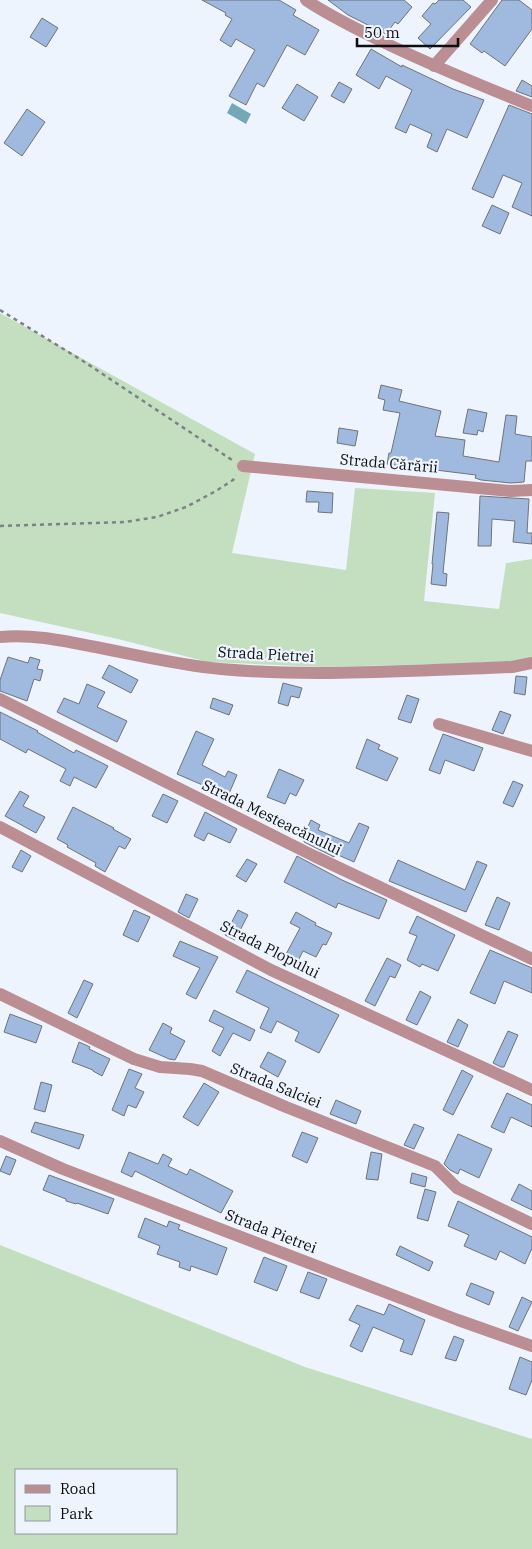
<svg xmlns="http://www.w3.org/2000/svg" width="532" height="1549" viewBox="0 0 532 1549" font-family="'IBM Plex Serif',serif">
<style>
.green{fill:#c3dfbf;fill-rule:evenodd}
.water{fill:#75a8b7}
.building{fill:#a0b9de;stroke:#6e737b}
.lines{fill:none;stroke-linecap:round;stroke-linejoin:round}
.path{stroke:#7e8288;stroke-width:2.5;stroke-dasharray:4 4;stroke-linecap:butt}
.minor{stroke:#ba8e92;stroke-width:12}
.labels{text-anchor:middle;dominant-baseline:central;stroke-width:4.5;stroke-linejoin:round;paint-order:stroke}
.street-label{font-size:15px;fill:#0c0e11;stroke:#eef4fd}
</style>
<rect width="100%" height="100%" fill="#eef4fd"/>
<!-- green -->
<path class="green" d="M0,313l255,141 -23,99 114,17 9,-82 80,5 -11,108 75,8 7,-46 26,-4v98l-14,5 -195,5 -115,-5 -90,-23 -118,-26z
M0,1245l305,122 227,72v110h-532zM176,1470v63h-160v-63z"/>
<!-- water -->
<path class="water" d="M232,103l19,11 -5,10 -19,-11z"/>
<!-- building -->
<path class="building" d="M202,0h77l17,10 -3,5 26,15 -14,25 -18,-10 -23,42 -7,-4 -11,22 -17,-9 26,-46 -19,-11 -5,8 -11,-7 12,-21 -7,-4 1,-2z
M328,0h76l8,7 -14,17 -3,-2 -9,12 -38,-19z
M439,0h24l8,7 -41,42 -12,-11 13,-14 -9,-8 11,-13 2,1z
M502,0h17l13,10v19l-27,37 -21,-15 -2,2 -12,-9z
M42,18l16,10 -12,19 -16,-10z
M371,49l31,18v-2l51,24 31,11 -17,38 -20,-9 -10,23 -10,-5 5,-13 -22,-10 -4,9 -11,-5 17,-38 -26,-14 -7,13 -23,-14z
M522,80l10,6v11l-16,-6z
M339,82l13,7 -8,14 -13,-7z
M297,84l21,13 -14,24 -22,-13z
M509,105l23,9v102l-20,-9 10,-24 -19,-8 -10,23 -21,-9z
M27,109l18,13 -23,34 -18,-13z
M492,205l17,8 -9,21 -18,-8z
M381,385l21,5 -3,11 42,10 -6,25 30,4 -2,16 36,6 7,-47 11,1 -2,18 17,3v24h-6l-2,21 -13,1 -30,-3 -6,-2 1,-3 -89,-11 2,-11h2l9,-40 -17,-3 2,-10 -7,-2z
M468,409l19,4 -4,19 -5,-2 -1,5 -14,-2z
M339,428l19,3 -3,15 -18,-3z
M307,491l26,2 -1,20 -14,-1 1,-10h-13z
M480,496l49,3 -2,34h5v11l-19,-2 2,-21 -23,-2 -1,27h-13z
M437,512l12,1 -6,60 4,1 -1,12 -15,-2 2,-20h-1z
M8,657l20,6 2,-6 10,3 -3,9 6,1 -3,11 -6,-2 -7,22 -27,-10v-11z
M109,665l29,15 -7,13 -29,-15z
M516,676l11,1 -2,18 -11,-2z
M283,683l19,5 -3,10 -8,-2 -3,10 -10,-3z
M87,684l18,8 -8,15 30,14 -10,21 -60,-30 7,-14 15,6z
M407,695l12,4 -8,24 -13,-4z
M213,698l20,7 -4,10 -19,-7z
M500,711l11,4 -8,19 -11,-4z
M0,712l38,19 -1,1 37,21 2,-3 32,16 -12,22 -22,-11 -4,9 -10,-5 6,-12 -38,-20 -2,4 -26,-14z
M196,731l18,8 -12,26 23,12 3,-6 9,4 -9,21 -51,-22z
M443,734l40,14 -9,23 -29,-11 -5,14 -11,-4z
M367,739l13,6 -2,4 20,9 -11,23 -31,-13z
M279,769l25,11 -8,16 -6,-3 -5,11 -18,-7z
M513,781l10,4 -10,22 -10,-4z
M20,791l9,5 -6,10 22,11 -9,16 -31,-17z
M163,794l15,7 -11,22 -15,-7z
M73,807l41,21 -1,1 18,10 -6,10 -6,-3 -14,26 -10,-6 1,-3 -29,-16 1,-2 -11,-6z
M205,812l32,17 -7,14 -22,-10 -4,8 -10,-5z
M311,820l9,5 -2,5 31,13 10,-20 10,4 -15,35 -18,-8 -2,3 -30,-15v-2l-2,-1z
M21,850l10,6 -9,16 -10,-5z
M297,856l45,24 45,20 -8,19 -41,-16 -2,5 -52,-26z
M247,859l10,5 -11,18 -10,-6z
M398,860l67,30 12,-29 10,4 -21,47 -77,-31z
M186,894l12,5 -9,19 -11,-6z
M497,897l13,6 -11,27 -14,-5z
M134,910l16,7 -12,25 -15,-7z
M238,910l10,5 -13,25 -10,-5z
M296,912l20,11 -1,2 17,8 -6,12 -3,-1 -7,13 -13,-6 -6,12 -12,-7 15,-28 -10,-5z
M417,916l38,19 -17,36 -16,-7 -2,3 -13,-7 10,-24 -8,-3z
M180,941l38,16 -22,42 -10,-5 14,-26 -27,-12z
M490,950l42,18v25l-28,-12 -9,23 -25,-11z
M387,958l14,7 -6,13 -5,-2 -15,30 -10,-5z
M247,970l92,45 -20,38 -24,-12 4,-9 -22,-11 -6,12 -11,-5 9,-20 -33,-16z
M84,980l9,4 -16,34 -9,-5z
M420,991l11,6 -14,28 -11,-5z
M214,1010l41,20 -5,11 -17,-8 -13,23 -8,-5 12,-23 -15,-7z
M10,1014l32,12 -6,17 -32,-11z
M458,1019l10,6 -10,22 -11,-5z
M163,1023l9,5 -2,5 15,8 -10,19 -6,-1 -20,-9z
M508,1031l10,4 -14,32h-3l-8,-4z
M79,1042l11,5 -1,2 21,10 -8,17 -9,-5v-1l-21,-8z
M268,1052l18,9 -8,16 -18,-10z
M129,1069l13,5 -7,14 9,4 -8,16 -8,-3 -4,11 -12,-6z
M462,1070l11,6 -20,39 -10,-5z
M41,1082l11,3 -7,27 -11,-3z
M204,1083l15,9 -21,34 -15,-9z
M507,1093l25,12v22l-21,-10 -7,16 -13,-6z
M336,1100l25,11 -5,13 -26,-10z
M35,1122l49,13 -5,14 -48,-17z
M414,1124l10,4 -10,21 -10,-4z
M302,1132l16,6 -11,25 -15,-7z
M458,1134l34,15 -13,29 -19,-9 -2,5 -8,-4 -6,-6z
M129,1152l29,12 5,-10 9,5 -4,7 19,9 3,-6 43,22 -12,22 -86,-42 -3,6 -11,-5z
M371,1152l11,2 -4,26 -12,-1z
M6,1156l10,4 -6,15 -10,-4z
M412,1173l15,4 -2,10 -15,-4z
M49,1175l65,24 -6,15 -31,-11 -1,1 -10,-3v-2l-23,-9z
M519,1184l13,7v19l-21,-10z
M425,1189l11,3 -8,29 -11,-3z
M458,1201l74,36v11l-7,16 -25,-13 -4,9 -32,-14 5,-11 -21,-9z
M145,1218l22,9 2,-6 11,4 -2,4 49,19 -10,27 -26,-9 -1,5 -11,-4 1,-5 -23,-8 3,-8 -22,-9z
M400,1246l33,16 -4,9 -33,-16z
M264,1257l23,9 -10,25 -23,-9z
M308,1272l19,7 -8,20 -19,-7z
M471,1283l23,9 -5,13 -23,-10z
M522,1297l10,5 -14,29 -9,-4z
M389,1304l36,16 -13,35 -12,-4 4,-11 -31,-13 -11,25 -12,-6 10,-21 -11,-5 8,-15 27,10z
M454,1336l10,4 -8,21 -11,-3z
M520,1357l12,5v18l-6,15 -17,-6z"/>
<g class="lines">
<!-- path -->
<path class="path" d="M0,310l83,51 149,99
M0,526l125,-4 32,-5 29,-10 30,-16 17,-11 3,-5"/>
<!-- minor -->
<path class="minor" d="M306,0c22,15 47,27 71,39 50,25 103,46 155,67
M434,66l58,-66
M243,466l268,25 21,-1
M0,637c31,-3 60,3 90,9 43,8 87,19 131,23 88,8 177,2 266,-1l25,-1 20,-4
M0,699l314,157 218,103
M439,724l93,27
M0,827l271,143 261,120
M0,994l134,65 26,8 30,2 12,2 84,36 149,59 22,22 75,36
M0,1141l63,28 395,151 74,26"/>
</g>
<g class="labels">
<!-- street labels -->
<g class="street-label">
<text transform="translate(389 463) rotate(5)">Strada Cărării</text>
<text transform="translate(266 654) rotate(3)">Strada Pietrei</text>
<text transform="translate(272 817) rotate(26)">Strada Mesteacănului</text>
<text transform="translate(270 949) rotate(27)">Strada Plopului</text>
<text transform="translate(276 1085) rotate(22)">Strada Salciei</text>
<text transform="translate(271 1231) rotate(21)">Strada Pietrei</text>
</g>
</g>
<!-- legend -->
<rect x="15" y="1469" width="162" height="65" fill="#eef4fd" stroke="#94989f"/>
<rect x="25" y="1485" width="25" height="8" fill="#ba8e92" stroke="#94989f"/>
<text x="60" y="1494" font-size="15" fill="#0c0e11">Road</text>
<rect x="25" y="1506" width="25" height="15" fill="#c3dfbf" stroke="#94989f"/>
<text x="60" y="1519" font-size="15" fill="#0c0e11">Park</text>
<!-- scale -->
<path d="M357 38v8h101v-8" fill="none" stroke="#0c0e11" stroke-width="2.5"/>
<text x="364" y="38" font-size="15" fill="#0c0e11" stroke="#eef4fd" stroke-width="4" paint-order="stroke">50 m</text>
</svg>
